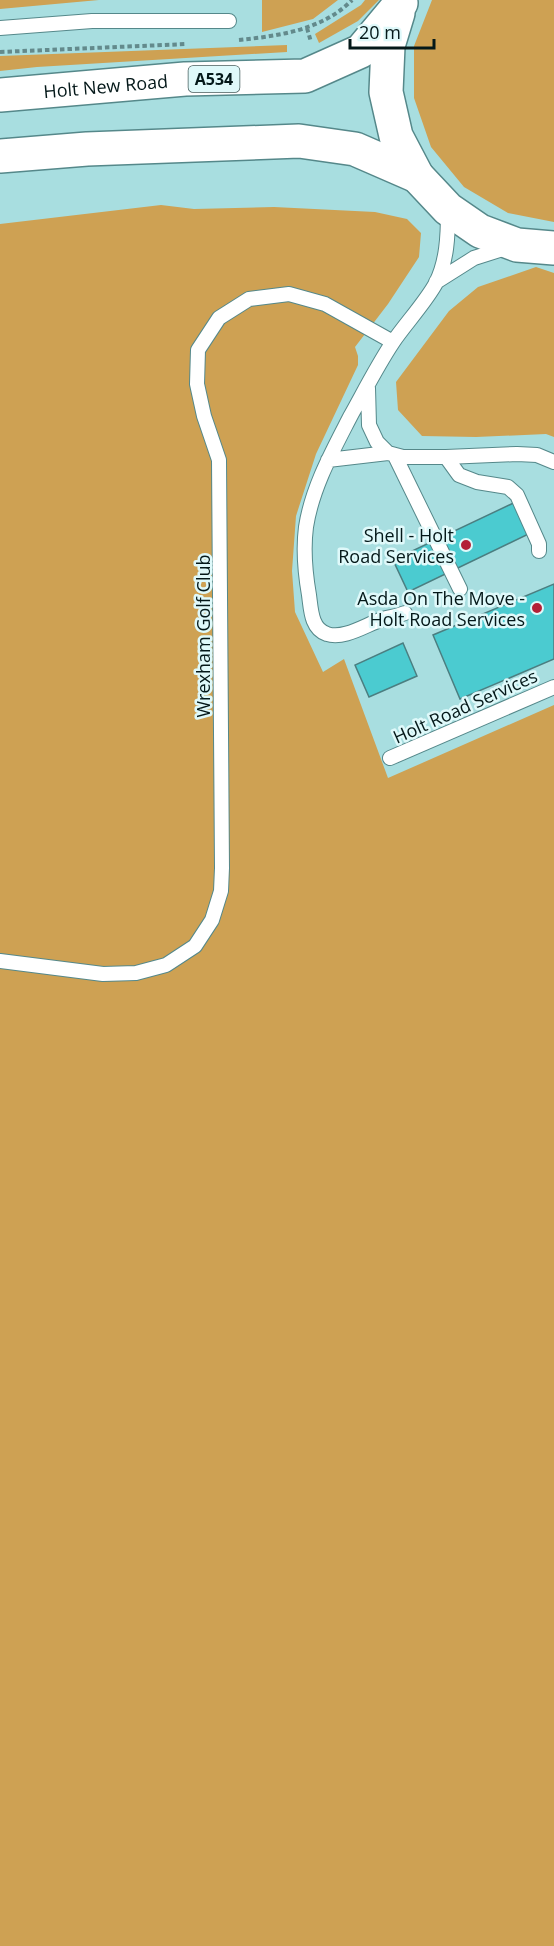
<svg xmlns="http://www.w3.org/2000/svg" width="554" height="1946" viewBox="0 0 554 1946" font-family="'Open Sans',sans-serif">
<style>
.green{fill:#cea153}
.building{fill:#4bcbd0;stroke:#4b7e80;stroke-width:1.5}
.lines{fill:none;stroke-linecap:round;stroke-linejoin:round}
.service-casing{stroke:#55888a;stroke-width:16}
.trunk-casing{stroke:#55888a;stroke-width:36}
.path{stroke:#638a8c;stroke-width:4;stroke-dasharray:4.5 3;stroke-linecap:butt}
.service{stroke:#fff;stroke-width:14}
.trunk{stroke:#fff;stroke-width:33}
.poi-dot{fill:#b32037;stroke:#dff9fa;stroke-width:2}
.labels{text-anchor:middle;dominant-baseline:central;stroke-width:5;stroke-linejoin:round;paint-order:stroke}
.shield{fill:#dff9fa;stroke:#465c5c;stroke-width:1.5}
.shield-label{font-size:16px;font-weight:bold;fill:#041819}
.street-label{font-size:18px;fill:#041819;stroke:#dff9fa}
.poi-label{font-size:18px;fill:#041819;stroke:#dff9fa;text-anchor:end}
</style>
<rect width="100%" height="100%" fill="#a8dee0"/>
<!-- green -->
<path class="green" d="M0,0h99l-99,9z
M262,0h76l-25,19 -51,13z
M365,0h14l-21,21 -39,22 -4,-9 46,-29z
M432,0h122v222l-46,-9 -44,-26 -33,-40 -17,-49v-52z
M287,45v7l-250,15 -37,4v-15z
M161,205l33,4 80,-2 101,5 32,7 14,14 -2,24 -31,47 -33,43 3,9v9l-42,89 -20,62 -4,55 3,41 28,60 21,-13 44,119 166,-73v1241h-554v-1722z
M536,267l18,6v164l-8,-3 -70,3 -54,-1 -24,-26 -2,-28 53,-71 29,-24z"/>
<!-- building -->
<path class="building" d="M524,498l15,31 -131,63 -15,-32z
M554,584v75l-94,40 -27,-64z
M403,643l14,33 -48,21 -14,-32z"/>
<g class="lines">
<!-- service casing -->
<g class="service-casing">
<path id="service" d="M0,28l92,-7h137
M436,282l38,-24 35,-11
M368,388l1,37 8,17 11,11 15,4h43l71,-3 20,1 17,7
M395,456l65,133
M446,457l13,18 18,7 31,5 9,8 22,49v7
M328,460l60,-7
M405,613c-7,3 -15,4 -22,6 -16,5 -39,21 -56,15 -16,-5 -16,-25 -18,-39 -4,-23 -6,-45 -3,-68 6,-39 26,-75 44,-110 14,-25 27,-51 43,-75 13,-19 32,-39 43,-59 11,-22 12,-47 12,-72
M390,758l164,-71
M0,961l103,13 33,-1 30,-8 29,-19 17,-26 9,-29 1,-23 -3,-408 -15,-44 -7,-32 1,-34 21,-32 30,-19 40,-5 36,10 68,38"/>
</g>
<!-- trunk casing -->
<g class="trunk-casing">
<g id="trunk">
<path d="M398,13l-10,33 -2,46 10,44 21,40 31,33 32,22 37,14 37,3"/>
<path id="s1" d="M0,95l185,-16 120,-3 56,-25 40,-48"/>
<path d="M0,156l87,-7 212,-8 56,8 62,27"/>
</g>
</g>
<!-- path -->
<path class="path" d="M307,28l4,14
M239,40c39,-4 84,-10 113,-40
M0,52l187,-8"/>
<!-- service -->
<use href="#service" class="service"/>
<!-- trunk -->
<use href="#trunk" class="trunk"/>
</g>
<!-- markers -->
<g class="poi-dot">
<circle cx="466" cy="545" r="6"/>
<circle cx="537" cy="608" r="6"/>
</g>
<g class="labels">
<!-- shield labels -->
<rect class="shield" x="188.5" y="66" width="51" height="26" rx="4.5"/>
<g class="shield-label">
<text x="214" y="79">A534</text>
</g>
<!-- street labels -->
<g class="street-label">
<text stroke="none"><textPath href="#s1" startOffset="106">Holt New Road</textPath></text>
<text transform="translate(203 636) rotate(-90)">Wrexham Golf Club</text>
<text transform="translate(465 706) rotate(-24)">Holt Road Services</text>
</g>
<!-- poi labels -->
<g class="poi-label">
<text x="454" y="535">Shell - Holt<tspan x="454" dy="21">Road Services</tspan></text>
<text x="525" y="598">Asda On The Move -<tspan x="525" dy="21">Holt Road Services</tspan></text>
</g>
</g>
<!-- scale -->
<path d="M350 39v9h84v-9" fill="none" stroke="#041819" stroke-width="3"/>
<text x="359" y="39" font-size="18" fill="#041819" stroke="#dff9fa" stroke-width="4.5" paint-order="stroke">20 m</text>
</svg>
